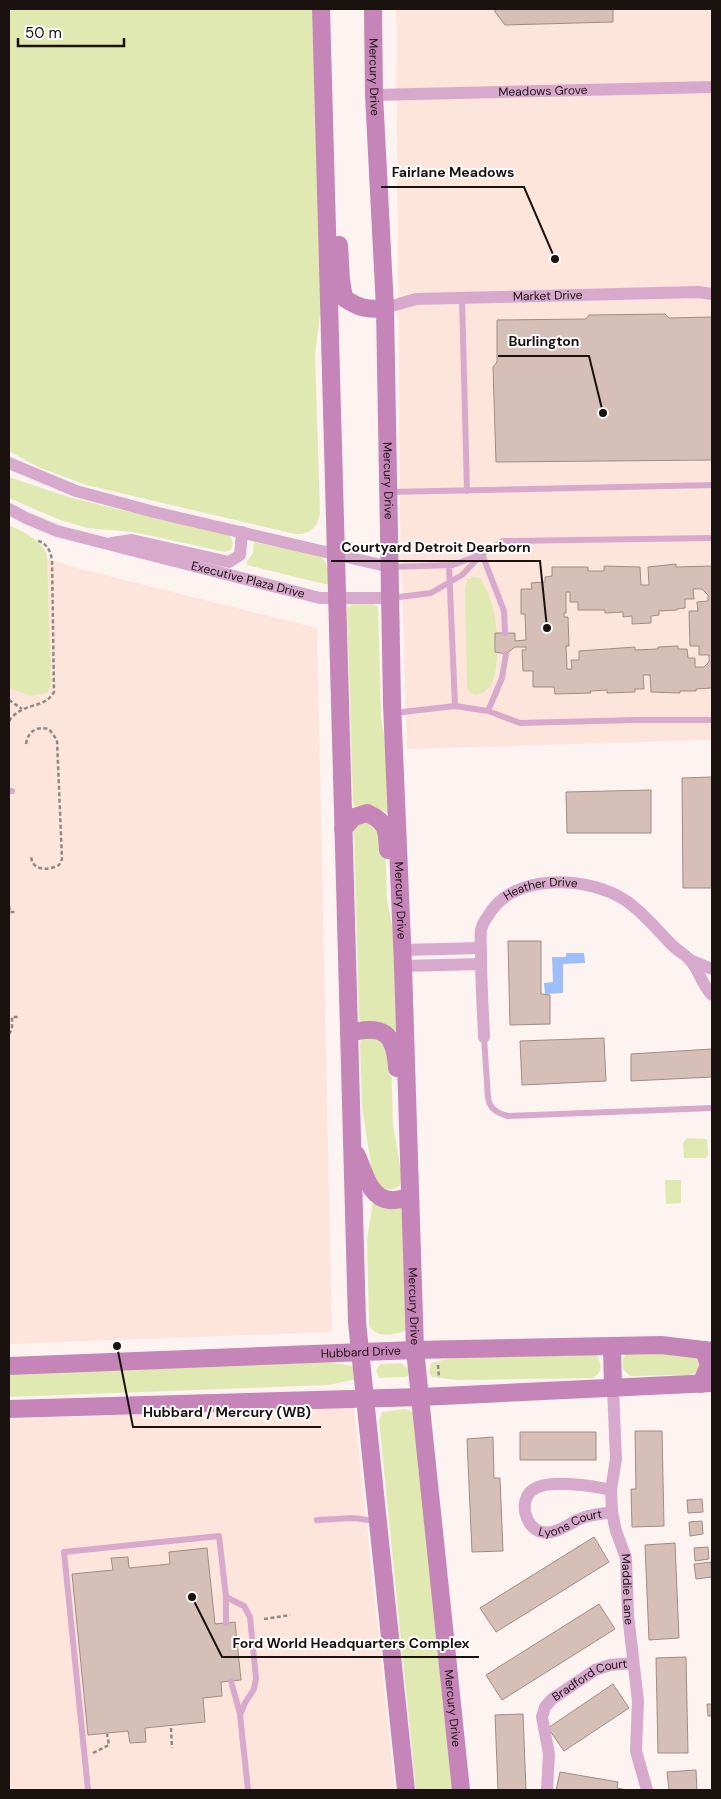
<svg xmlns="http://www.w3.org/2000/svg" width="721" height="1799" viewBox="0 0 721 1799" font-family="'DM Sans',sans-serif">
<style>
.built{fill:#fee5db}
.green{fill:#e1e9b2}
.water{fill:#9ebefa}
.building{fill:#d6bfb7;stroke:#a18c84;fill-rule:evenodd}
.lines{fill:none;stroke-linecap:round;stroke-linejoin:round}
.path{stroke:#918885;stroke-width:2.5;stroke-dasharray:4 2.5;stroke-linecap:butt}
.lane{stroke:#d7aacd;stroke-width:6}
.street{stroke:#d7aacd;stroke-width:12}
.secondary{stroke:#c585b8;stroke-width:18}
.labels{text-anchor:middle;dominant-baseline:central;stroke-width:4;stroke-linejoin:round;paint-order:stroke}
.street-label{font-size:12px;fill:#1a120f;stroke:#fff}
.leader{fill:none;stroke:#1a120f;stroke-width:2}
.callout-dot{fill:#1a120f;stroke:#fff;stroke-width:2}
.callout-label{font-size:14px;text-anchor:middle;font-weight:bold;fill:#1a120f;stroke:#fff;stroke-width:4;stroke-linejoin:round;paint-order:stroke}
</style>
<rect width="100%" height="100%" fill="#fdf3f0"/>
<!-- built -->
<path class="built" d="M396,9h316v731l-305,9 -7,-230z
M9,534l32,22 36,12 240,60 15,704 -323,12z
M354,1407l41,383h-386v-371z"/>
<!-- green -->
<path class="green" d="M9,9h303l9,299 -6,46 5,158c-2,15 -9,23 -25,22l-209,-49 -48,-18 -29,-16z
M9,477l63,21 33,8 121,28 5,3 2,7 -2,6 -6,2 -91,-20 -47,-4 -27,-8 -51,-22z
M9,525c14,7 33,15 38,30l4,130 -4,8 -16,3 -22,-8z
M254,542l66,14c8,6 10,18 8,28h-4l-77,-19v-4l6,-8z
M474,577l6,1c15,23 19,53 17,80 0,6 -2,17 -4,23 -5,11 -19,20 -26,7l-2,-100 3,-9z
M351,604h23l4,3 3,111 9,49v47l-19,-8h-17l-1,-3 -6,-194z
M369,819l16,20 2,61 8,41 3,86 -2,4 -35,-9 -2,-4 -5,-188 2,-7z
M375,1033l16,20 2,71 10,59c-15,14 -26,4 -31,-12l-10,-64 -2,-62 2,-7z
M687,1138l20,1 1,16 -2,3h-22l-1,-15z
M665,1180h16v23l-15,1z
M373,1202h29l4,128c-11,6 -32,8 -37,-5l-2,-86z
M629,1352l67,2 5,9 -3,9 -8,3 -60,1 -7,-7v-11z
M596,1354c6,8 7,20 -4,24l-134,2 -26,-3 -3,-5 2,-9 23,-6z
M329,1362l24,4 4,11 -4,3 -24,5 -320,12v-23z
M401,1363l8,6 -1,7 -3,1 -26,1 -3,-7 4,-7z
M403,1409l6,1 6,5 39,375h-38l-37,-369 3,-9z"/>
<!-- water -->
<path class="water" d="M566,953h18l1,10 -22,1v29l-18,1 -1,-11 9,-1 -1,-25h14z"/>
<!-- building -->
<path class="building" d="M495,9h118v13l-108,3 -10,-13z
M665,314l4,4 43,-1v143l-216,2 -3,-95 4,-5v-42l89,-1 3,-4z
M676,564v3l36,-1v122l-16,1v2h-16v2l-29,-1 -1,-17h-7l1,14h-9v3l-28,1v-3l-17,1 1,2 -36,1 -1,-7h-21v-16h-10l-1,-21h4v-3h-11l-9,7 -11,-2v-19h20v8l11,-1 -1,-26h-4v-25h11l-1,-6 14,-1v-5l7,-1v-9h36v4h16v-5l36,1 1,18h8l-1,-18zM693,589h9l6,6v6l-11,1 1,9h-9l1,35h9v9h10v7l-5,5h-9v-9h-7l-1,-9h-9v-3l-20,1v2l-23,1v-3l-56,4v9h-8l1,9h-5l-1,-23h3l-1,-29h-4v-4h2v-21h4v10h8v8h27v3l18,-1v5l9,-1v8l19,-1v-7l8,-1v-4l18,-1v-1l8,-1v-9h9z
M712,777v111h-29l-1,-110z
M651,790v43h-84l-1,-41z
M508,941h33v53l9,1v29l-40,1z
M604,1038l2,43 -84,4 -2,-44z
M712,1049v28l-81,4v-27z
M635,1431h27l2,95 -32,1 -1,-38h5z
M520,1432h76v28h-76z
M493,1437l1,41h6l3,73 -31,1 -5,-113z
M702,1499l1,13 -15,1 -1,-13z
M702,1521l1,13 -13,2 -1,-14z
M594,1537l15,25 -113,70 -16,-24z
M675,1543l4,95 -30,2 -4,-95z
M708,1547l1,12 -14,2 -1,-13z
M207,1548l8,76 20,-2 6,58 -20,2 1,14 -19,2 2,24 -60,6 1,14 -16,1 -2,-12 -40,4 -16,-161 41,-4 -2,-12 17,-1 1,11 41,-4 -1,-12z
M711,1562l1,15 -16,2 -2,-15z
M599,1604l16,25 -113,71 -16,-25z
M686,1657l2,96h-30l-2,-95z
M613,1684l16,24 -65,43 -16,-23z
M707,1704h5v12h-4z
M523,1714l3,76h-28l-3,-75z
M696,1770l1,20h-28l-2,-18z
M560,1772l58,10 -1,6 10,2h-71z"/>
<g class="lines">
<!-- path -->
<path class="path" d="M9,700l13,9
M9,721c14,-20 35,-11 45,-29l-2,-132c-2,-11 -6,-17 -16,-20
M26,744c2,-13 11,-18 23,-15l8,11 5,119 -3,6c-11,6 -28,6 -28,-10
M9,906l1,6h5
M9,1034l3,-5v-12h6
M438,1365l1,13
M264,1619l26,-4
M171,1728l1,20
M93,1753l16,-8 -2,-11"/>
<!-- lane -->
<path class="lane" d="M462,298l5,193
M389,492l323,-7
M449,565l6,141
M391,567l62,-2 29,-11 22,57 1,22
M391,598l40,-5 31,-18 20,-21 21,-13 209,-3
M488,711l14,-33 4,-24
M394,713l61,-7 33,5 32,12 115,-3h77
M9,791h3
M484,1037l4,61c2,11 9,15 20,18l204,-8
M317,1520l36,-2 23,3
M226,1623v-26
M231,1681l9,33
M88,1790l-24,-238 155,-16 7,61 18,9 6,11 6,61 -2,11 -9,14 -5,12 8,75"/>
<!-- street -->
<g class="street">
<path id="s1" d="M374,95l338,-8"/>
<path id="s2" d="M385,308l31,-9 282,-7 14,2"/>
<path d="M9,463l67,28 82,22 232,54"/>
<path id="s3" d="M9,509l17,9 31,13 263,67h70"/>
<path d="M112,543l20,-3 97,22 11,-7 2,-23"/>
<path d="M402,950l79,-2"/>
<path d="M690,960l22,9"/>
<path d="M403,966l78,-2"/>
<path id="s4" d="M484,1037c-1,-27 -3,-54 -3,-80 0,-9 -1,-19 0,-27 1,-5 4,-10 7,-14 24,-44 100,-40 137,-16 18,12 32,30 47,45 5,5 12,9 18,15 9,10 12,25 22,35"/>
<path id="s5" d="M613,1388l3,71 -5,31 1,22 4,19 10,27 2,57 10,86 -2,50 11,39"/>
<path id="s6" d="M611,1490c-18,-4 -60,-11 -77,-1 -16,9 -10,39 8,43 16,3 29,-11 43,-15 9,-3 18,-3 27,-5"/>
<path id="s7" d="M547,1790l2,-36 -7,-37 3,-10 7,-8 43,-29 15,-5 23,-2"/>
</g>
<!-- secondary -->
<g class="secondary">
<path d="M321,9l36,1313 49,468"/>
<path id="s8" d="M373,9l1,86 11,213 7,396 11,262 12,384 46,440"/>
<path d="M339,245l2,35 3,18c15,10 23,12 41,10"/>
<path d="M343,829l11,-12 13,-4c20,9 20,16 21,37"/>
<path d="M349,1033c34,-9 46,0 48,35"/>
<path d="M356,1154c8,15 12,44 34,46 6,1 14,-2 20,-3"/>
<path d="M612,1346l1,42"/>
<path id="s9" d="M9,1366l406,-16 197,-4 49,-1 51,6"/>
<path d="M701,1384l8,-19 -5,-15"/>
<path d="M9,1409l412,-12 291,-14"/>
</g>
</g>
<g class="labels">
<!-- street labels -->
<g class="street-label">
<text stroke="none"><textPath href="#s8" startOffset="68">Mercury Drive</textPath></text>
<text stroke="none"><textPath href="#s1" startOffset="169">Meadows Grove</textPath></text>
<text stroke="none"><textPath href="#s2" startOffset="164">Market Drive</textPath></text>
<text stroke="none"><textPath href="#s8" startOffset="472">Mercury Drive</textPath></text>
<text stroke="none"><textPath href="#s3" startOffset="250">Executive Plaza Drive</textPath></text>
<text stroke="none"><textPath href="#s4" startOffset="186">Heather Drive</textPath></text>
<text stroke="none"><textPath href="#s8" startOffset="892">Mercury Drive</textPath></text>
<text stroke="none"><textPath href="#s8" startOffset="1298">Mercury Drive</textPath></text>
<text stroke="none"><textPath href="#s9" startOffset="352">Hubbard Drive</textPath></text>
<text stroke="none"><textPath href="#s6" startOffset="162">Lyons Court</textPath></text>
<text stroke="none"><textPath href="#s5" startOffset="204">Maddie Lane</textPath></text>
<text stroke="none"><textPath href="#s7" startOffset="138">Bradford Court</textPath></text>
<text stroke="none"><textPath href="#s8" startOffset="1702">Mercury Drive</textPath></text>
</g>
</g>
<!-- callouts -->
<path class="leader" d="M555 259L524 187H381M603 413L589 356H498M547 628L540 561H331M117 1346L133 1427H321M192 1597L222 1657H479"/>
<g class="callout-dot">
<circle cx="555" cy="259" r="5"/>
<circle cx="603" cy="413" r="5"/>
<circle cx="547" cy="628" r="5"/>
<circle cx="117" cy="1346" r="5"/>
<circle cx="192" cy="1597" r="5"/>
</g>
<g class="callout-label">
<text x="453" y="177">Fairlane Meadows</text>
<text x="544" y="346">Burlington</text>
<text x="436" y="552">Courtyard Detroit Dearborn</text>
<text x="227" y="1417">Hubbard / Mercury (WB)</text>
<text x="351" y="1648">Ford World Headquarters Complex</text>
</g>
<!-- border -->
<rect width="721" height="1799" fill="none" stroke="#1a120f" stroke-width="20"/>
<!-- scale -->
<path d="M18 38v8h106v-8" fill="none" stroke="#1a120f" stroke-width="2.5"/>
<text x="25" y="38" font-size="15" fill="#1a120f" stroke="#ffffff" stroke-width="4" paint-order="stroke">50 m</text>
</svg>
